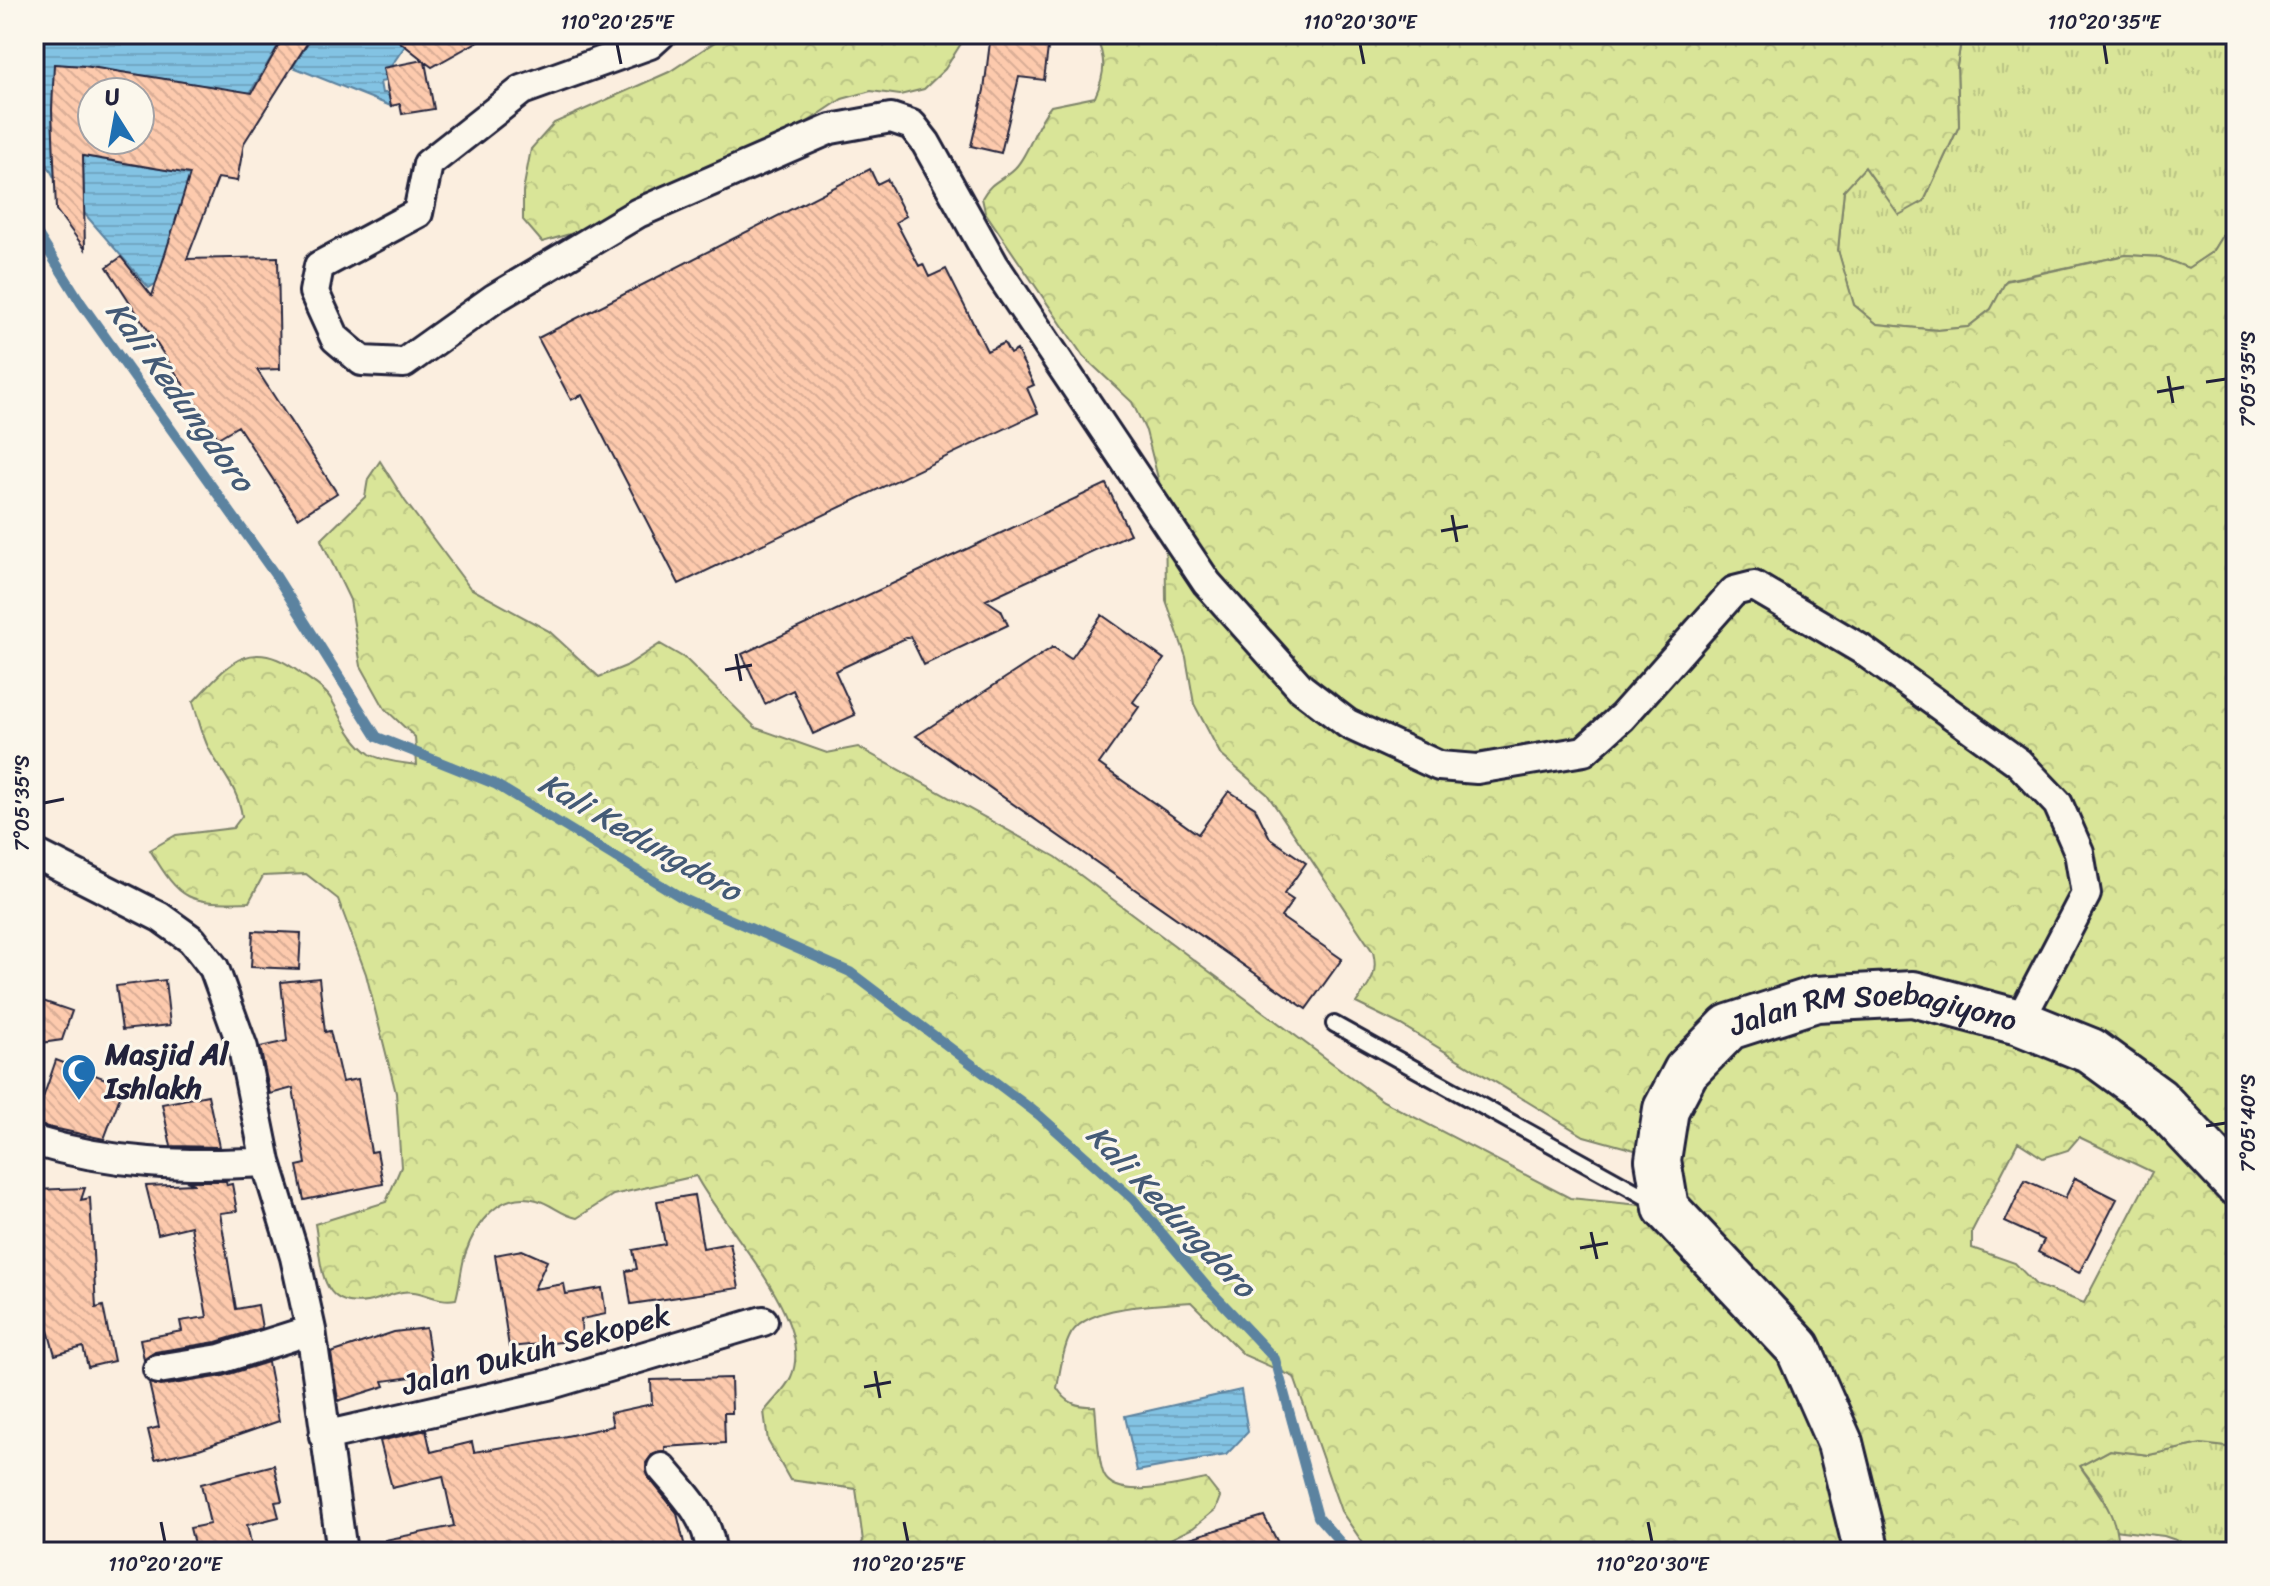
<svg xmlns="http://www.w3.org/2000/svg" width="2270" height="1586" viewBox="0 0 2270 1586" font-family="Sriracha,sans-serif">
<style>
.grass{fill:url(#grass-tufts);stroke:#7e846a;stroke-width:2}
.forest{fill:url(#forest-crowns);stroke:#7e846a;stroke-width:2;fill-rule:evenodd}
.water{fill:url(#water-rules);stroke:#5c83a0;stroke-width:2}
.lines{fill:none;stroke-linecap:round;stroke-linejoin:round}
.stream{stroke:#5c83a0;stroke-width:10}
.building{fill:url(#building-back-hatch);stroke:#22223b;stroke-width:2;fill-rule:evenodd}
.lane-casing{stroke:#22223b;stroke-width:20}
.street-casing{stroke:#22223b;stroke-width:34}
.primary-casing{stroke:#22223b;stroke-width:50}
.lane{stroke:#fbf7ec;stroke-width:14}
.street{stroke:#fbf7ec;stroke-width:28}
.primary{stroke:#fbf7ec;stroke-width:44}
.ticks{fill:none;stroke:#22223b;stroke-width:3}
.labels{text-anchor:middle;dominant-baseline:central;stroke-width:6;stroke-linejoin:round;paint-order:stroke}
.street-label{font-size:30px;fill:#22223b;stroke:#fbf7ec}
.poi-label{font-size:30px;font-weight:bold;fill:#22223b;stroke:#fbf7ec;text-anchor:start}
.water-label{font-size:32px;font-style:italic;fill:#445a76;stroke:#fbf7ec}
.neatline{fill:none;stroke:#22223b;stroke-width:3}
.ticks-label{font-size:20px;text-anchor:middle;fill:#22223b}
</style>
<defs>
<pattern id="grass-tufts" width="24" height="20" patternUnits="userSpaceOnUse" patternTransform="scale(2)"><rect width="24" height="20" fill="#d9e598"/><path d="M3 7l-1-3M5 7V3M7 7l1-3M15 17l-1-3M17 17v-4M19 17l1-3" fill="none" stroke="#bac484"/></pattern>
<pattern id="forest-crowns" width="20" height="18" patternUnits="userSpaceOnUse" patternTransform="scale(2)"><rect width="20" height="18" fill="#d9e598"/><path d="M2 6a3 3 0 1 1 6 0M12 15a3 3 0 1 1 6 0" fill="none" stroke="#bac484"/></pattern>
<pattern id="water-rules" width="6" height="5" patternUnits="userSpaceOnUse" patternTransform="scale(2)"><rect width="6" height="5" fill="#83c3e3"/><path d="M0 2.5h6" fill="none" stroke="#71a7c4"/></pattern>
<pattern id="building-back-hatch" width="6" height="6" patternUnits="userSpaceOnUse" patternTransform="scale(2)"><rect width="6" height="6" fill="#fdcaad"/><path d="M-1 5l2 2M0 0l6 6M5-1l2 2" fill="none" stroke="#d9ad96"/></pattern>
</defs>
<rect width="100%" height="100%" fill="#fbeedf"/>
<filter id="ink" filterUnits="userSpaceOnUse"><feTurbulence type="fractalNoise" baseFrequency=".0125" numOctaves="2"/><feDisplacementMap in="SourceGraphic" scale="16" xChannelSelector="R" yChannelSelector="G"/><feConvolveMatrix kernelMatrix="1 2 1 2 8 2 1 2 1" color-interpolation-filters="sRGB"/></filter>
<g filter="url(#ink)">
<!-- grass -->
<path class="grass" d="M1962,34h274v179l-24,39 -24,16 -28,-11 -34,-2 -119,25 -16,29 -23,18 -31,3 -60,-6 -23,-19 -16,-54 6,-62 21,-22 17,25 42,9 35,-75 -2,-60z
M2201,1444l35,4v104h-25l-47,-16 -50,-6 -11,-34 -23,-30 30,-16 39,5z"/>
<!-- forest -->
<path class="forest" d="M727,34h240l-22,35 -21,20 -24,6 -29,-4 -29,8 -63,42 -164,80 -73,21 -19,-22v-29l8,-42 23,-26 115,-51z
M1095,34h867l-5,32 2,60 -35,75 -25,14 -34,-48 -21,23 -6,60 16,55 23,19 60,6 31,-3 23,-18 15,-28 120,-26 34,2 28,11 24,-16 24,-39v1235l-35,-4 -52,11 -39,-5 -30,16c16,25 43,53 36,86h-747l-28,-41 -47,-134 -50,-22 -53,-53c-32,3 -108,2 -122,36 -7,15 -9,34 -12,50 10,15 19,19 38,18 2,17 2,54 9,69 13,27 79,8 102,4l14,18 -5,13 -22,18 -49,24h-287l6,-11 -7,-52 -66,-9 -22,-39 -4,-29c8,-11 22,-23 27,-35 26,-57 -71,-153 -95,-201l-83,19 -36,23c-16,-3 -25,-14 -40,-18 -37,-11 -62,24 -72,55 -4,13 -5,30 -9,44 -20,4 -34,-10 -54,-7 -12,2 -23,8 -35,10 -50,8 -45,-41 -52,-78l71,-22 15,-35 -5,-74 -30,-119 -28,-75 -32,-25 -43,2 -14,26c-60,2 -68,0 -99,-52l26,-15 57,-7 9,-12c-4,-28 -20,-43 -33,-67 -7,-14 -11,-32 -16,-47 34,-36 56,-68 106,-30 10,8 26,16 32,27 12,20 19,41 39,55 11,7 34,9 47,11l-2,-28 -30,-28 -24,-43 -11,-66 -29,-60 44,-43 3,-18 12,-18 25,40 65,87 79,43 50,46 27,-11 34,-22 26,15 70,69 71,25 31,-6 198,110 327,244 187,97 80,8 32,-43 -98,-27 -183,-111 -45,-22c13,-18 23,-28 17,-51l-106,-158 -46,-39 -20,-38 -7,-13 -8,-47 -20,-57 -1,-94 -19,-75 -14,-29 -49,-46 -98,-144 -3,-14c9,-17 21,-18 33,-30 15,-15 20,-44 36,-62l44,-9c11,-25 11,-38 0,-63zM2079,1137l73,35 -68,131 -48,-18 -21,-22 -43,-15v-17l46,-89 25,16 25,-8z"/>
<!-- water -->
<path class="water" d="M34,34h251l-35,59 -166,-27 -29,-2 -3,46 3,69 -21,-39z
M313,34h77l15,12 -14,20 -8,2 3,13 -6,1 2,11h6l3,13 -98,-39z
M83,156l107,18 -26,104 -15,10 -65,-75z
M1241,1390l7,42 -22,23 -89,16 -12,-55z"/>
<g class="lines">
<!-- stream -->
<path class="stream" d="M34,228l47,75 195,273 101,161 118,47 189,115 166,73 189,143 94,84 74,88 68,72 43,158 31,35"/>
</g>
<!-- building -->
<path class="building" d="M285,34h28l-69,109 -7,38 -19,-3 -31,81 91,-2 2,112 -23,1 80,123 -39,25 -60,-92 -20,12 -111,-171 14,-10 31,39 38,-122 -107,-18 2,93 -29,-39 -4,-100 2,-46 30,2 168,27zM92,92h48v48h-48z
M390,34h101l-59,33 -7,-5 9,47 -32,5 -2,-10 -9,2 -8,-38 40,-8z
M991,34l58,6 -5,40 -25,-3 -18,76 -30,-7 13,-56z
M870,169l7,15 10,-5 19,37 -10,6 23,44 4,-2 6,13 17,-8 41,82 17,-8 6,11 7,-4 17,35 -7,3 11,25 -359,171 -97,-189 -11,5 -33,-62z
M1106,484l24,50 -144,66 15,10 7,15 -84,40 -14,-29 -75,35 20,44 -42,19 -20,-44 -28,14 -23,-50z
M1102,615l62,44 -31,43 6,5 -40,57 99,70 31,-43 26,17 15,30 36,25 -22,31 9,6 -12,17 61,42 -36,50 -390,-273 137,-89 18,12z
M253,931l48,2 -2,36 -48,-2z
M319,978l6,54 5,-1 12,51 16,-3 13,73 6,-1 6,33 -79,16 -7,-34 9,-2 -13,-76 -23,6 -10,-47 27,-6 -6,-59z
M165,980l5,45 -48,5 -6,-44z
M34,998l38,13 -10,29 -28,4z
M56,1060l68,26 -20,53 -70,-15z
M208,1095l11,52 -48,-1 -9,-42z
M2075,1178l42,21 -38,74 -41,-21 6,-12 -39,-18 20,-42 40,18z
M186,1181h40l1,4 5,-1 5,27 -17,2 16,96 22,-4 4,23 -46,14 -61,10 -11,8 -4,-21 42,-8 -2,-10 27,-4 -16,-91 -33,8 -12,-48 49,-2z
M85,1188l-4,12 9,-2 6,110 7,-2 11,55 -26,6 -5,-20 -28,8 -12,-42 -2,-47 -7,1v-77z
M694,1195l9,53 27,-5 9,45 -108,16 -5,-33 11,-2 -4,-19 32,-6 -8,-43z
M522,1250l25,11 -13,28 30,-5 2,10 36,-6 4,26 -25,5 1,21 -73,7 -14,-92z
M426,1328l7,46 -50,7 2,5 -47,15 -7,-48 63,-21z
M268,1362l11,59 -80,28 -44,10 -7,-29 11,-3 -10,-44 12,3 62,-10z
M731,1378l1,35h-8l1,30 -60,4v5l-13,3 -6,8 3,15 28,35 9,39h-300l-1,-12 69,-14 -11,-50 -51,12 -12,-47 46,-11 5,22 41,-10 2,10 88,-15 51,-11 -3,-13 42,-9 -1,-24z
M274,1465l8,36 -7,1 4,15 -32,8 6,27h-57l-6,-24 20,-4 -9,-40z
M1264,1516l19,36h-34l-2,-5 -27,5h-44l-3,-9z"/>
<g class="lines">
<!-- lane casing -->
<g class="lane-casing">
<path id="lane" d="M1334,1024l321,178"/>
</g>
<!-- street casing -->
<g class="street-casing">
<path id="street" d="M661,34l-11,10 -128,46 -94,74 -10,49 -99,53 -5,26 21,46 27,23 42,2 91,-65 143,-85 193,-84 60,-11 21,7 14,18 68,122 213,318 94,105 47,36 91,42 38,3 107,-18 38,-34 112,-126 20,-5 107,63 157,113 40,42 21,48 7,42 -67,128
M34,853l126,64 32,23 22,28 29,80 23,114 29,95 16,73 31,222
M34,1141c76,23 153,26 232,21
M158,1369l62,-10 91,-29
M324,1436l224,-51 215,-64
M662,1468c21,25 47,49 49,84"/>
</g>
<!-- primary casing -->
<g class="primary-casing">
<g id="primary">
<path id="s1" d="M1867,1552l-27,-109 -42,-95 -132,-140 -8,-48 8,-51 20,-38 43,-44 87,-28 97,-5 106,28 72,29 67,49 78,83"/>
</g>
</g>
<!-- lane -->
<use href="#lane" class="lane"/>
<!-- street -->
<use href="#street" class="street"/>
<!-- primary -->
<use href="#primary" class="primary"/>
</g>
</g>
<!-- ticks -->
<path class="ticks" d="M617,44l4,20M1360,44l4,20M2104,44l3,20M2168,376l5,27M2206,382l20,-3M2157,392l27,-5M1452,515l5,27M1441,531l27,-5M736,654l5,27M725,670l27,-5M44,803l20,-4M2206,1126l20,-3M1591,1232l6,27M1580,1248l28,-5M875,1371l5,27M864,1387l27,-5M161,1522l4,20M904,1522l4,20M1648,1522l4,20"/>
<!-- icons -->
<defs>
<g id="mosque-pin" transform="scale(1.8)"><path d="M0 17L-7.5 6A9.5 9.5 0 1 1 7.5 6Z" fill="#1f6fb2" stroke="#fbf7ec"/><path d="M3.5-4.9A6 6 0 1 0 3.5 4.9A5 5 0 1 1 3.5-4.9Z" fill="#fff"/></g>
</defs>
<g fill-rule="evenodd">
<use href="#mosque-pin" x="79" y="1071"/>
</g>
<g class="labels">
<!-- street labels -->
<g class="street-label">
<text stroke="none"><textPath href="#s1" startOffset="762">Jalan RM Soebagiyono</textPath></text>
<text transform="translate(536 1350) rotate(-15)">Jalan Dukuh Sekopek</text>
</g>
<!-- poi labels -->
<g class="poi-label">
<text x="105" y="1054">Masjid Al<tspan x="105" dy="34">Ishlakh</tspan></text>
</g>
<!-- water labels -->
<g class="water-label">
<text transform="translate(180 396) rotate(54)">Kali Kedungdoro</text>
<text transform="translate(640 837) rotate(30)">Kali Kedungdoro</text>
<text transform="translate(1171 1211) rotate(46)">Kali Kedungdoro</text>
</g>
</g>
<!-- margin -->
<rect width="2270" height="1586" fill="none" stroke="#fbf7ec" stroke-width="88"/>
<!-- north arrow -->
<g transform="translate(116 116) rotate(349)"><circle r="38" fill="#fbf7ec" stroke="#a4a2a5" stroke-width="2"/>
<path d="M0-6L14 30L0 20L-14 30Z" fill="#1f6fb2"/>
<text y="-12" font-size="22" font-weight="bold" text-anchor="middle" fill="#22223b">U</text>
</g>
<rect x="44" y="44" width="2182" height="1498" class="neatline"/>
<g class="ticks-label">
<text x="617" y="29">110°20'25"E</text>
<text x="1360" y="29">110°20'30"E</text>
<text x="2104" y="29">110°20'35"E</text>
<text transform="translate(2248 379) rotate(-90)" y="7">7°05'35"S</text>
<text transform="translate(22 803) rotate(-90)" y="7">7°05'35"S</text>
<text transform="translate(2248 1123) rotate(-90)" y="7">7°05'40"S</text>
<text x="165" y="1571">110°20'20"E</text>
<text x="908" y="1571">110°20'25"E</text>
<text x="1652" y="1571">110°20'30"E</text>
</g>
</svg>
